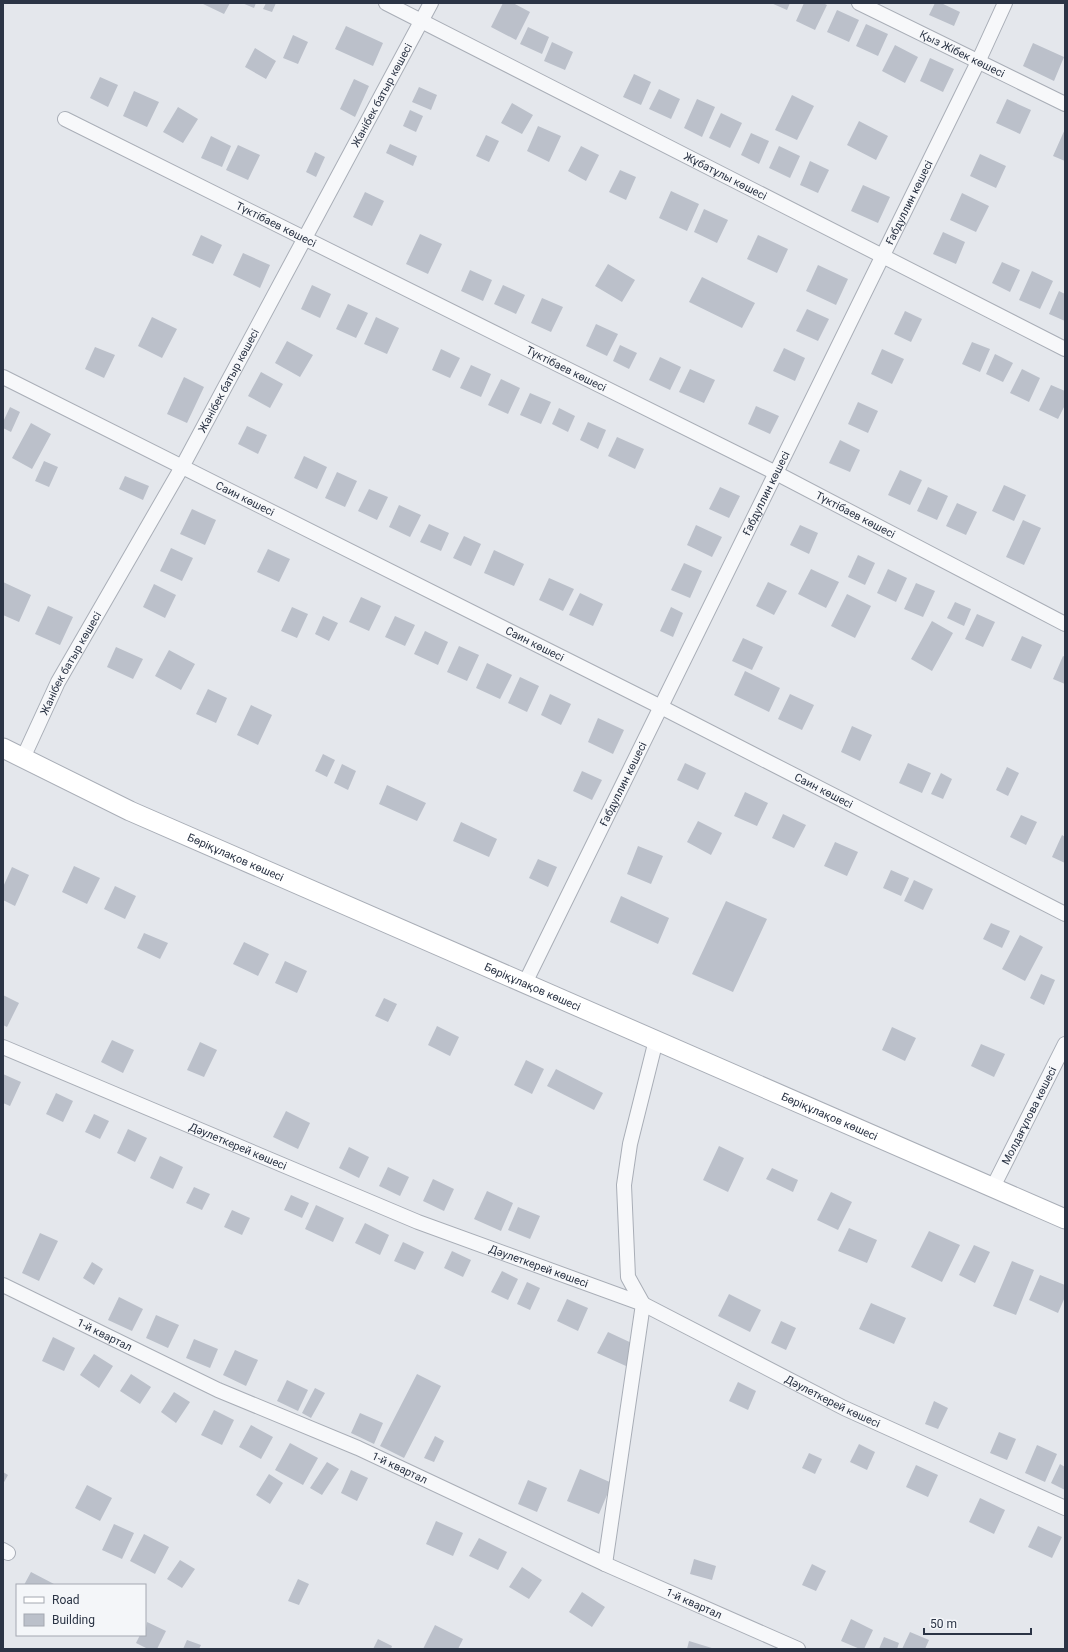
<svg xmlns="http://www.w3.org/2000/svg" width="1068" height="1652" viewBox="0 0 1068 1652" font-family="Roboto,sans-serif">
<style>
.building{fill:#bbc0ca}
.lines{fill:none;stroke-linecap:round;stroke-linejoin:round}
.street-casing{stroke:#a9aeb7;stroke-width:16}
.secondary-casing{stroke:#a9aeb7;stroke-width:21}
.street{stroke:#f7f8fa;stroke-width:14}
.secondary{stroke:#fff;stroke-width:19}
.labels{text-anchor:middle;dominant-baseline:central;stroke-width:3.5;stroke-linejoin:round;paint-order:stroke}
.street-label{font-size:11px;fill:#2b3445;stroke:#f4f6f9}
</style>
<rect width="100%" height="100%" fill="#e4e7ec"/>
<!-- building -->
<path class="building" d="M201,3h29l-6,11z
M242,3h14l-2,5z
M266,3h10l-4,9 -9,-3z
M503,3h10l17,9 -14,28 -25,-13z
M771,3h19l-3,7z
M804,3h19l4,2 -12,25 -19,-9z
M935,3h6l19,9 -6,14 -25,-11z
M837,10l22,10 -10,22 -22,-10z
M866,24l22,10 -10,22 -22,-10z
M346,26l37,17 -10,23 -38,-17z
M528,27l21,10 -7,17 -22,-10z
M293,35l15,7 -10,22 -15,-6z
M552,42l21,10 -8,18 -21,-9z
M1033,43l31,14 -10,24 -31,-15z
M895,45l23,12 -13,26 -23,-12z
M255,48l21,13 -10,18 -21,-12z
M930,58l24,11 -11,23 -23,-11z
M634,74l17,8 -10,23 -18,-8z
M100,77l18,8 -10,22 -18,-9z
M354,79l15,7 -14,31 -15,-8z
M419,87l18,8 -6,15 -19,-8z
M659,89l21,10 -9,20 -22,-10z
M134,91l25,11 -12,25 -24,-11z
M792,95l22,11 -17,34 -22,-10z
M697,99l18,8 -13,30 -18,-9z
M1007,99l24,11 -11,24 -24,-11z
M512,103l21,12 -11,19 -21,-11z
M178,107l20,12 -15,24 -20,-11z
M410,110l13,6 -7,16 -13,-6z
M721,113l21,10 -12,25 -21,-10z
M859,121l29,15 -12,24 -29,-15z
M538,126l23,10 -12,26 -22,-11z
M1065,129v32l-12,-5z
M751,133l18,8 -10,23 -18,-9z
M486,135l13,6 -10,21 -13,-6z
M211,136l20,10 -9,21 -21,-9z
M390,144l27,12 -4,10 -27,-13z
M238,145l22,10 -12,25 -22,-10z
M581,146l18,9 -13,26 -18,-10z
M779,146l21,10 -10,22 -21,-10z
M315,152l10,5 -9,20 -10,-5z
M980,154l26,12 -10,22 -26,-12z
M810,161l19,9 -11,23 -18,-8z
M620,170l16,7 -10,23 -17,-8z
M863,185l27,12 -12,26 -27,-12z
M671,191l28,13 -12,27 -28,-13z
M365,192l19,9 -12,25 -19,-9z
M962,193l27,13 -13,26 -26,-12z
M704,209l24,11 -11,23 -23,-11z
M943,232l22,10 -9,22 -23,-10z
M420,234l22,10 -14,30 -22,-10z
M201,235l21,10 -9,19 -21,-9z
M758,235l30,14 -11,24 -30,-14z
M243,253l27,12 -10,23 -27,-13z
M1002,262l18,8 -10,22 -18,-9z
M608,264l27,16 -13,22 -27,-16z
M818,265l30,14 -12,26 -30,-14z
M470,270l22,10 -9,21 -22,-10z
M1032,271l21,10 -13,28 -21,-9z
M702,277l53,26 -13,25 -53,-26z
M312,285l19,9 -11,24 -19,-9z
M503,285l22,10 -9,19 -22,-10z
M1059,291l6,3v27l-16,-7z
M542,298l21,9 -12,25 -20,-9z
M348,304l20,9 -12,25 -20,-9z
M807,309l22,10 -11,22 -22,-10z
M905,311l17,8 -11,23 -17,-8z
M152,317l25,12 -15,29 -24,-12z
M376,317l23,11 -12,26 -23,-10z
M596,324l22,10 -11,22 -21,-10z
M287,341l26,14 -13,22 -25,-14z
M972,342l18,7 -10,23 -18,-8z
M620,345l17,8 -8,16 -16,-8z
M95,347l20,8 -11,23 -19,-9z
M784,348l21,10 -10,23 -22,-10z
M441,349l19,9 -10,20 -18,-8z
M882,349l22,10 -12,25 -21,-10z
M995,354l18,9 -10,19 -17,-8z
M660,357l21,10 -11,23 -21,-10z
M471,365l20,9 -10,23 -21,-9z
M690,369l25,11 -11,23 -25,-11z
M1022,369l18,9 -11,24 -19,-9z
M261,372l22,12 -13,24 -22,-12z
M184,377l20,10 -17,36 -20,-9z
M501,379l19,9 -12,26 -20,-9z
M1051,385l14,6v14l-7,14 -19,-9z
M530,393l21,9 -10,22 -21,-9z
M858,402l20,9 -10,22 -20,-9z
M756,406l23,10 -9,18 -22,-10z
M10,407l10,5 -9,20 -8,-4v-6z
M559,408l16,8 -7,16 -16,-8z
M588,422l18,8 -8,19 -18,-9z
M31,423l20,11 -19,35 -20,-11z
M247,426l20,9 -9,19 -20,-10z
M617,437l27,12 -9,20 -27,-13z
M840,440l20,10 -10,22 -21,-9z
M304,456l23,11 -10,22 -23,-11z
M44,461l14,6 -9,20 -14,-6z
M900,470l22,10 -12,25 -22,-10z
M337,472l20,9 -12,26 -20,-9z
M125,476l24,10 -6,14 -24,-11z
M1004,485l22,10 -12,26 -22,-10z
M720,487l20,9 -11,22 -20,-9z
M928,487l20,9 -11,24 -20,-9z
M369,489l19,8 -11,23 -19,-9z
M957,503l20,9 -11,23 -20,-9z
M399,505l22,10 -11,22 -21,-10z
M192,509l24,11 -11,25 -25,-11z
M1023,520l18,8 -17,37 -18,-8z
M429,524l20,9 -8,18 -21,-9z
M696,525l26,12 -10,20 -25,-12z
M800,525l18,8 -9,21 -19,-9z
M464,536l17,8 -10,22 -18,-8z
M171,548l22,10 -11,23 -22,-10z
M268,549l22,10 -11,23 -22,-10z
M494,550l30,14 -10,22 -30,-13z
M858,555l17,8 -10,22 -17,-8z
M684,563l18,8 -12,27 -19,-8z
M811,569l28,13 -13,26 -28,-14z
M888,569l19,9 -11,24 -19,-9z
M549,578l25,11 -11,22 -24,-11z
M3,582l28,13 -12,27 -16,-7z
M768,582l19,9 -13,24 -18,-9z
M916,583l19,8 -12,26 -19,-8z
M154,584l22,11 -11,23 -22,-11z
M580,593l23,11 -10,22 -24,-11z
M847,594l24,12 -16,32 -24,-12z
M361,597l20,9 -12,25 -20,-9z
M955,602l16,7 -7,17 -17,-8z
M48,606l25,11 -13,28 -25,-11z
M292,607l16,7 -11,24 -16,-7z
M671,607l12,6 -10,24 -13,-6z
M977,614l18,8 -12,25 -18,-8z
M323,616l15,7 -9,18 -14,-7z
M395,616l20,9 -10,21 -20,-9z
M932,621l21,12 -21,38 -21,-12z
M425,631l23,11 -10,23 -24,-11z
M1022,636l20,9 -11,24 -20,-9z
M743,638l20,9 -11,23 -20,-9z
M459,646l20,9 -12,26 -20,-9z
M116,647l27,12 -10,20 -26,-12z
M169,650l26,14 -14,26 -26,-14z
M1063,656l2,1v27l-12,-5z
M487,663l25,12 -12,24 -24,-11z
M745,671l35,17 -11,24 -35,-17z
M520,677l19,9 -12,26 -19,-9z
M208,689l19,9 -11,25 -20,-9z
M550,694l21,10 -10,21 -20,-10z
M790,694l24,11 -12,25 -24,-11z
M251,705l21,10 -14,30 -21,-10z
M598,718l26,12 -11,24 -25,-12z
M852,726l20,9 -12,26 -19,-9z
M323,754l12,6 -8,17 -12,-6z
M685,763l21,10 -8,17 -21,-10z
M908,763l23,10 -9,20 -23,-10z
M342,764l14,7 -8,19 -14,-7z
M1007,767l12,6 -11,23 -12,-6z
M582,771l20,9 -10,20 -19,-9z
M941,773l11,6 -9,20 -12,-5z
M387,785l39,18 -9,18 -38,-17z
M745,792l23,11 -11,23 -23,-10z
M783,814l23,11 -12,23 -22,-10z
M1021,815l16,7 -11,23 -16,-8z
M698,821l24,12 -11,22 -24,-13z
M461,822l36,17 -8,18 -36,-16z
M1062,835l3,2v26l-13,-6z
M835,842l23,10 -11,24 -23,-10z
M638,846l25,10 -12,28 -24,-10z
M538,859l19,8 -9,20 -19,-9z
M74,866l26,12 -13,26 -25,-12z
M12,867l17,8 -14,31 -12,-6v-13z
M891,870l18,8 -8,18 -18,-8z
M914,880l19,9 -10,21 -19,-9z
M115,886l21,10 -11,23 -21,-10z
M621,896l48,22 -11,26 -48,-22z
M726,901l41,18 -34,73 -41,-18z
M991,923l19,8 -8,17 -19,-9z
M144,933l24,10 -8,16 -23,-11z
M1020,935l23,12 -18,34 -23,-12z
M244,942l25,12 -11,22 -25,-12z
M285,961l22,10 -10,22 -22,-10z
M1041,974l14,6 -11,25 -14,-7z
M3,995l16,8 -12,24 -4,-2z
M384,998l13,6 -9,18 -13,-6z
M437,1026l22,11 -9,19 -22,-11z
M892,1027l24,11 -11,23 -23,-11z
M112,1040l22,10 -11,23 -22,-11z
M200,1042l17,8 -13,27 -17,-7z
M981,1044l24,10 -11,23 -23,-11z
M526,1060l18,9 -12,25 -18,-9z
M556,1069l47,24 -9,17 -47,-24z
M3,1074l18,8 -11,24 -7,-3z
M56,1093l17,8 -10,21 -17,-8z
M286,1111l24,12 -12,26 -25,-12z
M94,1114l15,7 -9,18 -15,-7z
M128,1129l19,9 -12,24 -18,-9z
M719,1146l25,12 -16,34 -25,-12z
M349,1147l20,10 -10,21 -20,-10z
M160,1156l23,11 -10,22 -23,-11z
M388,1167l21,10 -9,19 -21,-10z
M772,1168l26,12 -5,12 -27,-13z
M433,1179l21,10 -10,22 -21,-10z
M194,1187l16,7 -8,16 -16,-7z
M487,1191l26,12 -12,28 -27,-12z
M831,1192l21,10 -14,28 -21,-10z
M291,1195l18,8 -7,15 -18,-8z
M316,1205l28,13 -11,24 -28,-13z
M518,1207l22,9 -10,23 -22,-9z
M232,1210l18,8 -8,17 -18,-8z
M365,1223l24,12 -9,20 -25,-12z
M849,1228l28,12 -10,23 -29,-12z
M929,1231l31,14 -18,37 -31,-15z
M40,1233l18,8 -19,40 -17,-8z
M403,1242l21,10 -9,18 -21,-9z
M974,1245l16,7 -15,31 -16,-8z
M452,1251l19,9 -8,17 -19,-9z
M1012,1261l22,9 -18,45 -23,-9z
M92,1262l11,7 -9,16 -11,-7z
M502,1271l16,8 -10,21 -17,-8z
M1040,1275l25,10v12l-7,16 -29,-13z
M527,1282l13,6 -10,22 -13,-6z
M729,1294l32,16 -11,22 -32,-16z
M119,1297l24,12 -11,22 -24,-11z
M567,1299l21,9 -10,23 -21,-10z
M871,1303l35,15 -12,26 -35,-15z
M156,1315l23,10 -11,23 -22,-10z
M781,1321l15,7 -10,22 -15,-7z
M608,1332l28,13 -10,21 -29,-13z
M53,1337l22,11 -11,23 -22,-10z
M194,1339l24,10 -8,19 -24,-10z
M235,1350l23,10 -12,26 -23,-11z
M94,1354l19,12 -14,22 -19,-13z
M131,1374l20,13 -11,17 -20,-13z
M417,1374l24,12 -37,72 -24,-12z
M287,1380l21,10 -10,21 -21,-10z
M738,1382l18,9 -8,19 -19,-9z
M315,1388l10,5 -14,25 -9,-5z
M174,1392l16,10 -14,21 -15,-11z
M934,1401l14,7 -10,21 -13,-5z
M214,1410l20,10 -12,25 -21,-10z
M360,1413l23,10 -9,21 -23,-11z
M251,1425l22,12 -12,22 -22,-12z
M999,1432l17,7 -9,21 -17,-7z
M435,1436l9,5 -10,21 -10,-4z
M290,1443l28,15 -15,27 -28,-15z
M859,1444l16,8 -8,18 -17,-8z
M1037,1445l20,9 -12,28 -20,-9z
M809,1453l13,6 -7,15 -13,-6z
M327,1462l12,7 -17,26 -12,-7z
M1060,1464l5,3v23l-14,-7z
M916,1465l22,10 -10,22 -22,-10z
M580,1469l32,14 -13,31 -32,-13z
M351,1470l17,8 -11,23 -16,-8z
M3,1472l5,3 -5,9z
M269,1474l14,9 -13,21 -14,-9z
M528,1480l19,8 -10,24 -19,-8z
M87,1485l25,13 -12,23 -25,-13z
M980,1498l25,12 -11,24 -25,-12z
M436,1521l27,12 -10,23 -27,-12z
M114,1524l20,9 -12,26 -20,-9z
M1038,1526l24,11 -10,21 -24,-11z
M144,1534l25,13 -14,27 -25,-13z
M479,1538l28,14 -9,18 -29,-14z
M694,1559l22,7 -4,14 -22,-6z
M180,1560l15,9 -13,19 -15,-9z
M812,1564l14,7 -10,20 -14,-6z
M522,1567l20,13 -13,19 -20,-12z
M31,1572l23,12 -1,1h-29z
M298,1579l11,5 -10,21 -11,-4z
M582,1592l23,15 -13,20 -23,-15z
M851,1619l22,11 -9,19h-4l-19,-8z
M147,1622l19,9 -9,18h-9l-12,-6 4,-8h5z
M435,1625l28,14 -5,10h-35z
M910,1632l19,8 -4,9h-23z
M884,1637l15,6 -2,6h-18z
M378,1639l14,7 -1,3h-18z
M187,1640l14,5 -2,4h-16z
M689,1641l26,8h-28z"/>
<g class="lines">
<!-- street casing -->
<g class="street-casing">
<g id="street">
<path id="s1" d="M386,3l679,346"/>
<path id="s2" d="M859,3l206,101"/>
<path id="s3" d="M65,119l711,354 289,151"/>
<path id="s4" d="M3,377l658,330 404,207"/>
<path id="s5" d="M23,758l35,-76 124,-215 249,-464"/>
<path id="s6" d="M525,983l453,-921 27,-59"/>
<path id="s7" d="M3,1047l415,175 225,82 201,104 221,100"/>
<path id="s8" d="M993,1187l72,-143"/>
<path id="s9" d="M3,1285l215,105 140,58 247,116 193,85"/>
<path d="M3,1550l5,3"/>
<path d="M605,1564l38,-260 -15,-27 -4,-92 6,-41 26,-104"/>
</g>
</g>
<!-- secondary casing -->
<g class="secondary-casing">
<g id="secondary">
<path id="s10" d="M3,748l127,63 935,408"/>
</g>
</g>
<!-- street -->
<use href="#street" class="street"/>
<!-- secondary -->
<use href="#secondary" class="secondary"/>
</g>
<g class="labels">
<!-- street labels -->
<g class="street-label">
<text stroke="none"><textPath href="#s2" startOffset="115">Қыз Жібек көшесі</textPath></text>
<text stroke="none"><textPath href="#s5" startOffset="754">Жанібек батыр көшесі</textPath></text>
<text stroke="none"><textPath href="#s1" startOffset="381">Жұбатұлы көшесі</textPath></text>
<text stroke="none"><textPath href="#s6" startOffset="870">Ғабдуллин көшесі</textPath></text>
<text stroke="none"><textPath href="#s3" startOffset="236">Түктібаев көшесі</textPath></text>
<text stroke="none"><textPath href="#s3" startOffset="560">Түктібаев көшесі</textPath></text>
<text stroke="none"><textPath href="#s5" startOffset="430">Жанібек батыр көшесі</textPath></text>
<text stroke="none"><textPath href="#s6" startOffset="546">Ғабдуллин көшесі</textPath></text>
<text stroke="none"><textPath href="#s4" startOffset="271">Саин көшесі</textPath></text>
<text stroke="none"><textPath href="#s3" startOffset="884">Түктібаев көшесі</textPath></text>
<text stroke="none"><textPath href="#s4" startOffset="595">Саин көшесі</textPath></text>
<text stroke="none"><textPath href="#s5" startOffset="106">Жанібек батыр көшесі</textPath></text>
<text stroke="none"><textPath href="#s6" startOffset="222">Ғабдуллин көшесі</textPath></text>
<text stroke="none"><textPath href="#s4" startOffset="919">Саин көшесі</textPath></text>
<text stroke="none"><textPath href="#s10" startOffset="257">Бөріқұлақов көшесі</textPath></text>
<text stroke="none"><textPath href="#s10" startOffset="581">Бөріқұлақов көшесі</textPath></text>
<text stroke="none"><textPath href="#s10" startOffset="905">Бөріқұлақов көшесі</textPath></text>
<text stroke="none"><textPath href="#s8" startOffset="80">Молдағұлова көшесі</textPath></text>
<text stroke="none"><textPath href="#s7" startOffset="255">Дәулеткерей көшесі</textPath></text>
<text stroke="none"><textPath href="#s7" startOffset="579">Дәулеткерей көшесі</textPath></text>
<text stroke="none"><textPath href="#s9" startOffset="113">1-й квартал</textPath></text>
<text stroke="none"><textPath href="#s7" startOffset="903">Дәулеткерей көшесі</textPath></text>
<text stroke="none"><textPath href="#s9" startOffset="437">1-й квартал</textPath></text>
<text stroke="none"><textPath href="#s9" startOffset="761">1-й квартал</textPath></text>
</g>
</g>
<!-- border -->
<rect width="1068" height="1652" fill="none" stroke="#2b3445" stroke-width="8"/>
<!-- legend -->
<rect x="16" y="1584" width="130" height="52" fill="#f4f6f9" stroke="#a4a8b1"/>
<rect x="24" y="1597" width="20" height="6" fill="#ffffff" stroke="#a4a8b1"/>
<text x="52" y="1604" font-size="12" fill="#2b3445">Road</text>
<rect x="24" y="1614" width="20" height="12" fill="#bbc0ca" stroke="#a4a8b1"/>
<text x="52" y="1624" font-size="12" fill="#2b3445">Building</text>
<!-- scale -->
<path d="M924 1628v6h107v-6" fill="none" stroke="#2b3445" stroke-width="2"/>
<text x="930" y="1628" font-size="12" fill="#2b3445" stroke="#f4f6f9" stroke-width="3" paint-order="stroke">50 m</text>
</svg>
